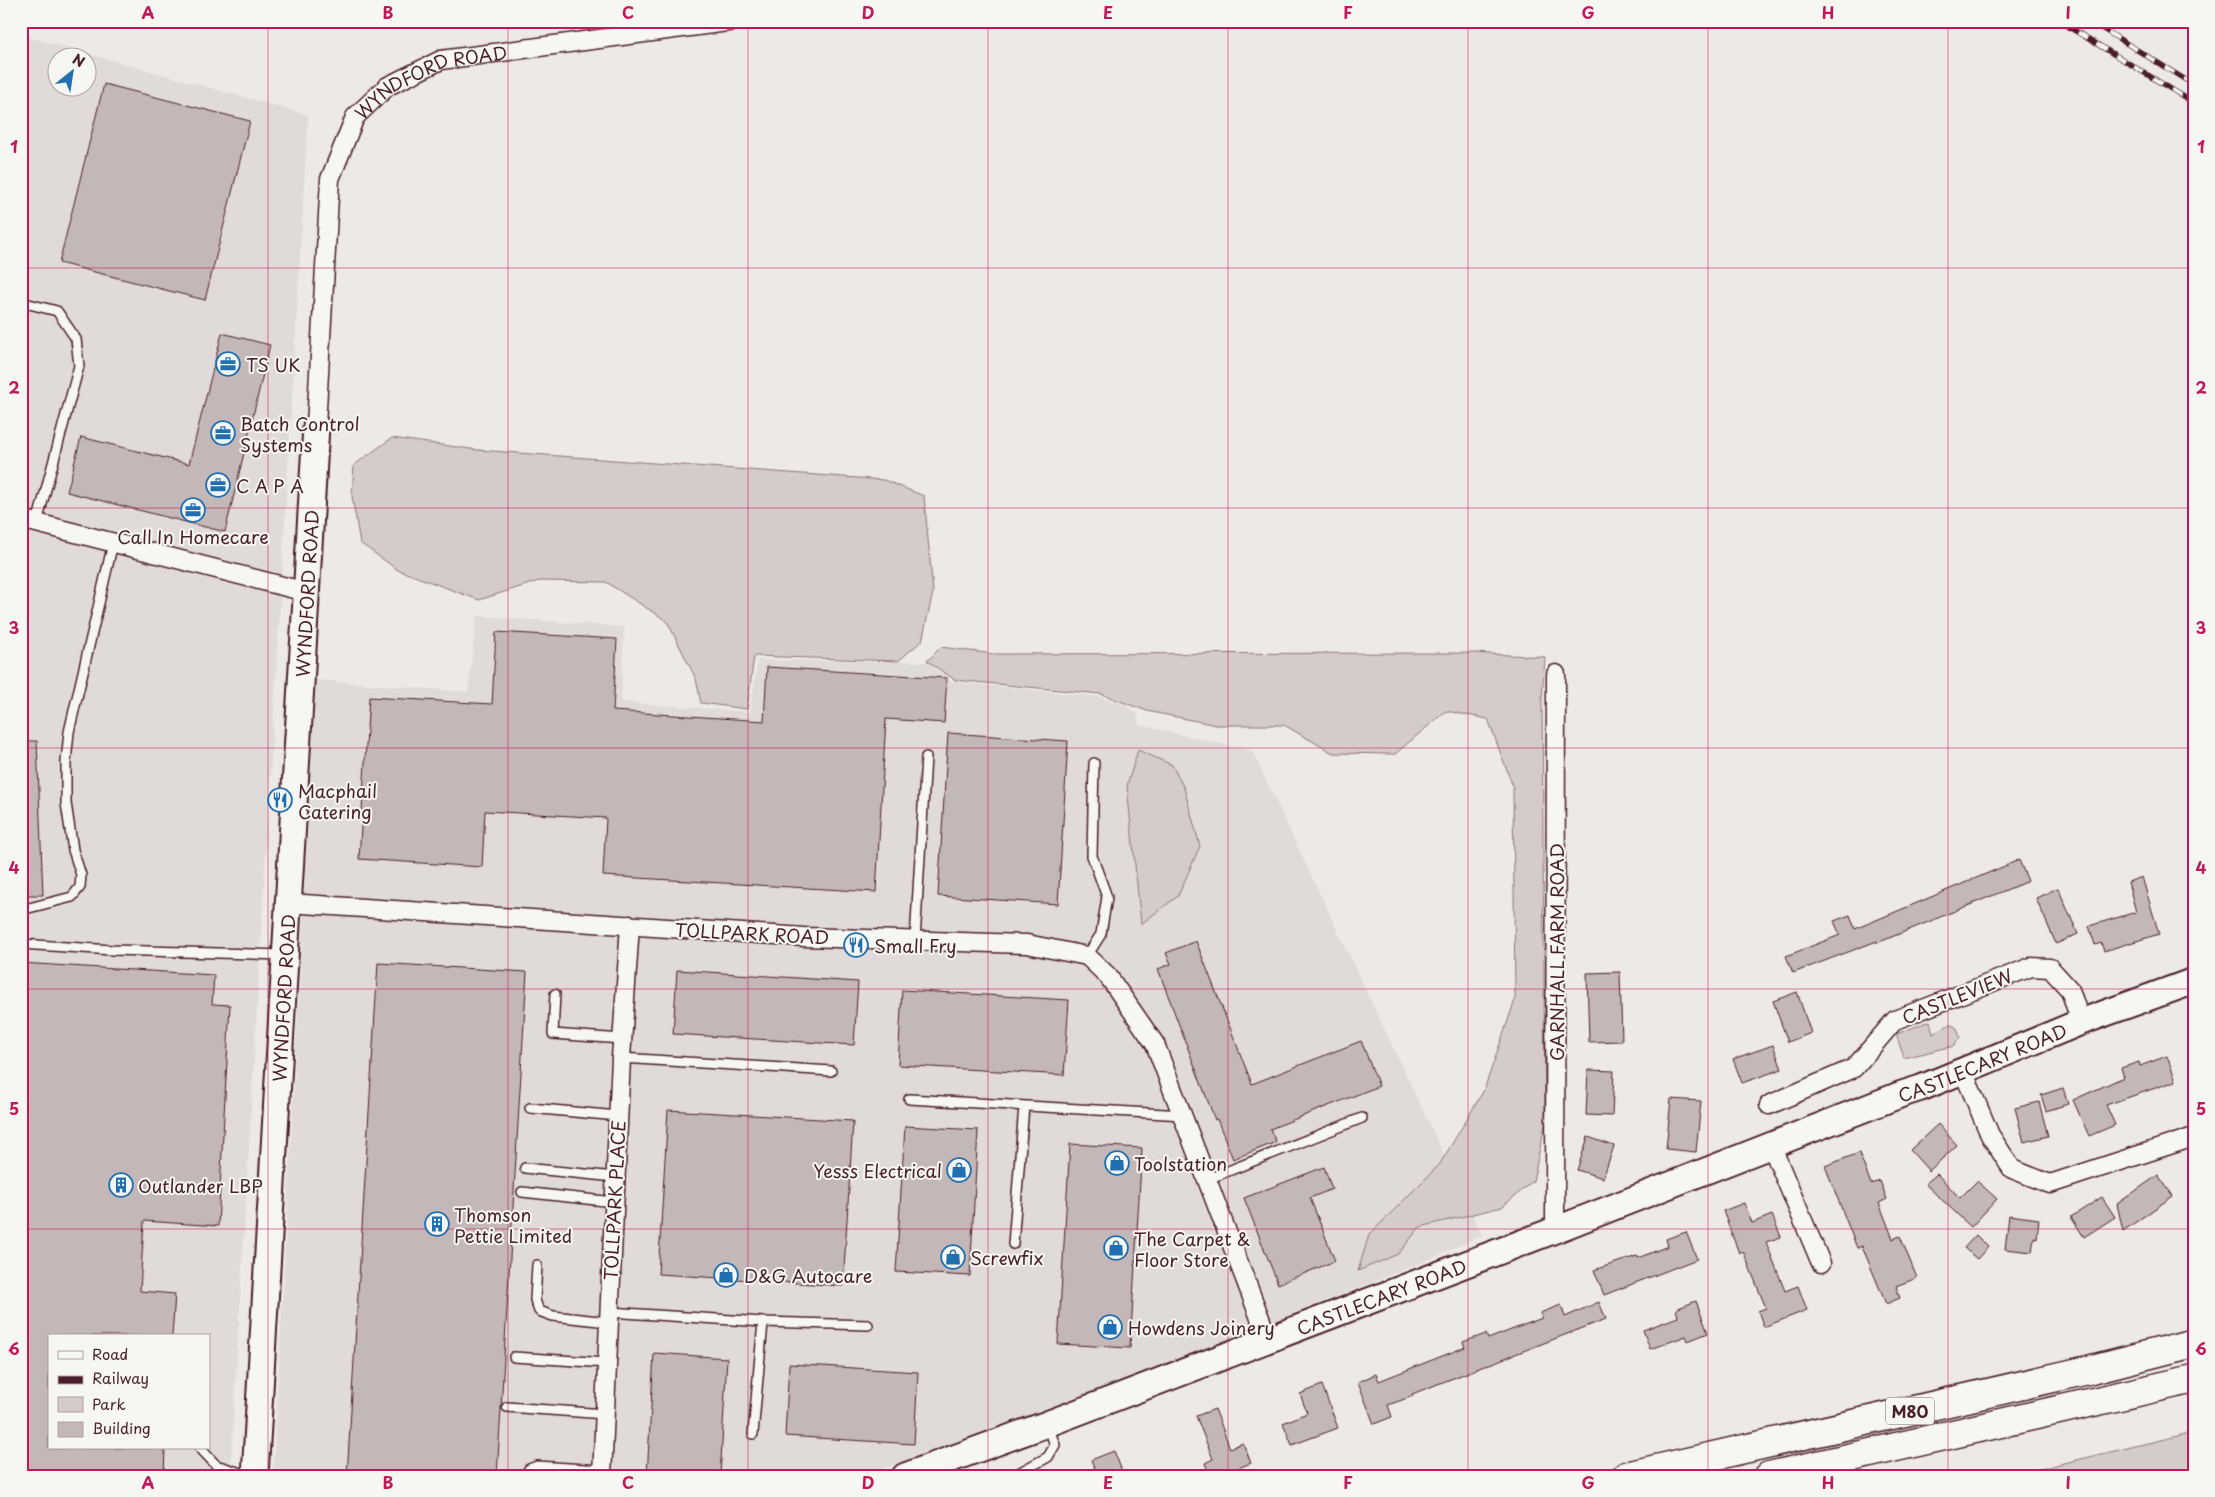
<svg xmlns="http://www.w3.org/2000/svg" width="2215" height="1497" viewBox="0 0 2215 1497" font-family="'Playpen Sans',sans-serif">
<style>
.built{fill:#e0dad8;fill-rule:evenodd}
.green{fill:#d4cbca;stroke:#8f757a}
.building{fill:#c4b7b7;stroke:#4a1f2b}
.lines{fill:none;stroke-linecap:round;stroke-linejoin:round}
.lane-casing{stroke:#4a1f2b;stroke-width:12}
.street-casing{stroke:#4a1f2b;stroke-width:21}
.secondary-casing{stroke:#4a1f2b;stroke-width:29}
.highway-casing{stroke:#4a1f2b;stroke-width:31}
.lane{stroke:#f6f6f2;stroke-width:9}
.street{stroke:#f6f6f2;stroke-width:18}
.secondary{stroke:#f6f6f2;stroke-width:25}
.highway{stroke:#f6f6f2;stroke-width:28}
.rail-casing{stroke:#4a1f2b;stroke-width:5.5}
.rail{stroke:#f6f6f2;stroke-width:4;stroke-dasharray:11;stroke-linecap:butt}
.grid{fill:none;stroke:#c2185b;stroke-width:1;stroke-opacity:0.55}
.labels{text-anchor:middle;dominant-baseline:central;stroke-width:4;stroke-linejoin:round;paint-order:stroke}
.shield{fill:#f6f6f2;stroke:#7e6067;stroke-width:1}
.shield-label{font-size:16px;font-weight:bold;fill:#4a1f2b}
.street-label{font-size:18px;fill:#4a1f2b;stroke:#f6f6f2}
.poi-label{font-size:18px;fill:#4a1f2b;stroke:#f6f6f2;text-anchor:start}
.neatline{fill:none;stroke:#c2185b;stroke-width:2}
.grid-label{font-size:16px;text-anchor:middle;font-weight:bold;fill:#c2185b}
</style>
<rect width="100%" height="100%" fill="#ece9e6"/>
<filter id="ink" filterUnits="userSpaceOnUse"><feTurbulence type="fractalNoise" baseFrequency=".02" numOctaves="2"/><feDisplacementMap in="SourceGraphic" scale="10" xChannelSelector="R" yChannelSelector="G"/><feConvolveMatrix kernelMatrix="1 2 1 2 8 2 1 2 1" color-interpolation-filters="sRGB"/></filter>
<g filter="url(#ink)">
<!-- built -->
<path class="built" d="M21,35l287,80 -78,1361h-209zM58,58h30v30h-30zM49,1336h160v112h-160z
M477,616l147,11 -3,75 129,10 8,-52 168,2 22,15 1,4 151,16 24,8 13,8 2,12 113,26 230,484 -54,25 -327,130 -238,86h-590l43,-796 152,12z"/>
<!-- green -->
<path class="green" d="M392,438l86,12 406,30 40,16 9,96 -11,49 -24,20 -144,-5 -7,53 -46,-6 -5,-24 -29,-58 -61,-39 -67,-1 -60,19 -81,-30 -38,-27 -8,-47 2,-31z
M941,647l52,7 481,-1 71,4 -3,40 3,428 -12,56 -31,26 -82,20 -22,27 -40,17 11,-36 71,-71 44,-74 31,-90 -2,-213 -25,-68 -42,-8 -51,43 -62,-1 -49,-28h-68l-69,-14 -46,-17 -146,-14 -28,-19z
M1138,750l34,15 12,23 16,58 -22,50 -37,28 -14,-138z
M1930,1021l3,13 17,-10 7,4 3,9 -6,9 -50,12 -8,-24z
M2194,1432v44h-184z"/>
<!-- building -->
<path class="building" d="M104,84l146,37 -45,179 -146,-37z
M222,333l48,12 -45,187 -158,-40 14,-55 108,27z
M496,632l121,7 -4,72 151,10 3,-54 180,11 -3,45 -58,-4 -10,173 -273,-16 3,-58 -121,-7 -3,56 -123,-8 10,-162 123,7z
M948,733l120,8 -10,163 -120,-8z
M21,741h16l6,154h-22z
M2019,860l9,21 -151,62v-2l-84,32 -7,-17 54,-21 -6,-14 16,-6 5,14z
M2142,877l17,57 -55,17 -3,-8 -6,2 -6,-19 47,-14 -8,-30z
M2058,888l20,46 -22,10 -20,-46z
M1196,941l56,143 109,-43 18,45 -109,43 6,13 -43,17 -16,-40 -2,1 -57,-151 13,-5 -5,-11z
M21,963l193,12 -2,29 18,1 -12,221 -74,-5 -4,70 35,3 -3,42h-123v112h116l-1,28h-143z
M378,963l149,9 -30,504h-150z
M677,970l181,12 -4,63 -181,-11z
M1620,972l2,69 -33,1 -2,-69z
M902,990l167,10 -5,75 -166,-10z
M1797,992l14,41 -23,9 -15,-41z
M1773,1045l9,24 -40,14 -9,-24z
M2167,1056l9,25 -70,24 9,20 -26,11 -16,-36 51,-23 -3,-9 18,-6 1,4z
M1588,1070l26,1 -2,45 -26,-1z
M2063,1088l5,16 -22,7 -5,-16z
M1671,1099l30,2 -5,51 -30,-3z
M2039,1102l9,34 -24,6 -9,-34z
M668,1110l185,11 -10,165 -185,-12z
M1938,1124l19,21 -28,26 -19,-21z
M905,1126l73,4 -8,146 -74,-4z
M1588,1137l26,9 -11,32 -26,-8z
M1070,1144l72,4 -12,200 -72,-4z
M1859,1153l12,31 9,-3 7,18 -8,4 14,36 7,-3 17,42 -21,8 4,12 -14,6 -24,-58 -5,2 -32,-82z
M1324,1167l8,22 -22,9 25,63 -57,23 -34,-86z
M1937,1174l23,24 17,-17 20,18 -26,28 -46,-43z
M2158,1175l15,21 -50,35 -6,-27z
M2102,1197l13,20 -31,20 -13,-20z
M1744,1203l8,20 20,-8 9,22 -15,5 19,49 13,-5 9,24 -43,17 -6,-16 8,-3 -23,-57 -4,2 -16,-42z
M2009,1215l30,4 -2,19 -3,-1 -2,15 -27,-3z
M1686,1232l11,27 -93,36 -10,-25 43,-14 1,2 30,-12 -2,-7z
M1976,1235l12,12 -11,12 -13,-11z
M1696,1301l12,32 -20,8 -2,-5 -36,13 -7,-19 35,-13 -2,-8z
M1599,1302l7,17 -194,75 1,2 -25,9 4,12 -18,7 -16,-42 18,-8 3,7 86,-34 -2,-5 23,-8 2,5 54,-21 -2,-5 21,-8 4,12z
M654,1353l73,5 -7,118h-73z
M789,1364l129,8 -4,72 -129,-8z
M1322,1385l16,43 -46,17 -9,-22 24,-10 -7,-19z
M1215,1409l15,39 13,-5 8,20 -33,13h-8l-5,-13 8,-4 -17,-43z
M1114,1451l10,25h-26l-7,-16z"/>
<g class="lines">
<!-- lane casing -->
<g class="lane-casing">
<path id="lane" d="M21,302l36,9 19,28 3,27 -42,157
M21,910l51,-13 8,-10 1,-12 -8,-25 -7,-47v-41l3,-30 44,-189
M915,940l11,-183
M21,944l91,6 173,5
M1087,956l14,-22 6,-37 -15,-41 2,-93
M555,994l-2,40 69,5
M621,1058l210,13
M909,1099l274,16
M530,1108l88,8
M525,1168l90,9
M1208,1179l154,-61
M522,1192l92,10
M1013,1244l11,-138
M537,1265l-2,35 4,11 14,5 55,6
M609,1312l154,10 -10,112
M763,1322l105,3
M514,1357l93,6
M507,1407l98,7
M200,1448l16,17 34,11
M525,1476l4,-7 8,-3 65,4
M1013,1476l35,-19 7,-12 -7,-19"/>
</g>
<!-- street casing -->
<g class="street-casing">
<g id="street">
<path id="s1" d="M316,426l14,-247 25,-62 22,-21 11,-10 53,-26 294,-39"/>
<path d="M21,519l285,73"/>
<path d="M288,903l516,34 223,7 60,12 21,20 47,68 113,295"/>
<path d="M1963,1071l27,64 22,34 38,15 144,-47"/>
<path d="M1769,1105l85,-37 41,-48 136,-53 19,1 20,22 11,32"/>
<path d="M1771,1145l50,118"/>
<path d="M1555,1230l1,-556"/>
<path d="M602,1476l19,-418 9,-133"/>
</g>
</g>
<!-- secondary casing -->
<g class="secondary-casing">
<g id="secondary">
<path id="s2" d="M255,1476l61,-1050"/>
<path id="s3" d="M905,1476l142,-52 508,-194 347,-136 19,-6 160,-66 113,-41"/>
</g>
</g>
<!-- highway casing -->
<g class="highway-casing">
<path id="highway" d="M1626,1476l462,-106 106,-27
M1769,1476l425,-97"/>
</g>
<!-- lane -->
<use href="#lane" class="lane"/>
<!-- street -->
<use href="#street" class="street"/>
<!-- secondary -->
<use href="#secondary" class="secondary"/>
<!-- highway -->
<use href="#highway" class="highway"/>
<!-- rail casing -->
<g class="rail-casing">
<path id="rail" d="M2059,21l135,82
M2090,21l104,64"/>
</g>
<!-- rail -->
<use href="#rail" class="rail"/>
</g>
</g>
<!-- grid -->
<path class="grid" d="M268,21v1455M508,21v1455M748,21v1455M988,21v1455M1228,21v1455M1468,21v1455M1708,21v1455M1948,21v1455M21,268h2173M21,508h2173M21,748h2173M21,989h2173M21,1229h2173"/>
<!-- icons -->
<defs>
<g id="office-ring" transform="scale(1.25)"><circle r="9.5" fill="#f6f6f2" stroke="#1f6fb2" stroke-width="1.5"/><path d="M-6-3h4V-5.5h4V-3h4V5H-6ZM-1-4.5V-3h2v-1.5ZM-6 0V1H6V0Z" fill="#1f6fb2"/></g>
<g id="restaurant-ring" transform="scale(1.25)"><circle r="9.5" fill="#f6f6f2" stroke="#1f6fb2" stroke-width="1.5"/><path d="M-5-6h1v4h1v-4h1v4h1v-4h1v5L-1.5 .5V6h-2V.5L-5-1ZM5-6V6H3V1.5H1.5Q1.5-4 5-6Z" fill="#1f6fb2"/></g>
<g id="shop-ring" transform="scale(1.25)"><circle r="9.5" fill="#f6f6f2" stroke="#1f6fb2" stroke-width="1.5"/><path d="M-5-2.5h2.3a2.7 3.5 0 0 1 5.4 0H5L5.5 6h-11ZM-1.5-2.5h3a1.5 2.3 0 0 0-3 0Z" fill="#1f6fb2"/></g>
<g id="building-ring" transform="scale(1.25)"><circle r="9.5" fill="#f6f6f2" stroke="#1f6fb2" stroke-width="1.5"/><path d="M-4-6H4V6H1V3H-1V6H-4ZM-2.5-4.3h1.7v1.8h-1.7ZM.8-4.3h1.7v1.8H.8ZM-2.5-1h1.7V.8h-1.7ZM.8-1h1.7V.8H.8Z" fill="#1f6fb2"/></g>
</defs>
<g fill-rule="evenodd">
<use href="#office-ring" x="228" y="364"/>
<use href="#office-ring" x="223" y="433"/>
<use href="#office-ring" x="218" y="485"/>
<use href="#office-ring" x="193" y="510"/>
<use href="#restaurant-ring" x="280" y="800"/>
<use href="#restaurant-ring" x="856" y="945"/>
<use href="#shop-ring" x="1117" y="1163"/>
<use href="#shop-ring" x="959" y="1170"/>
<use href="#building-ring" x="121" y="1185"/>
<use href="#building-ring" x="437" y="1224"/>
<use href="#shop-ring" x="1116" y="1248"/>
<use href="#shop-ring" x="953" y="1257"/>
<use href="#shop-ring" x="726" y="1275"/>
<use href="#shop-ring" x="1110" y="1327"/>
</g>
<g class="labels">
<!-- shield labels -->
<rect class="shield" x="1886" y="1397.5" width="48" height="27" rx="4"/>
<g class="shield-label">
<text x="1910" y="1411">M80</text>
</g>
<!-- street labels -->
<g class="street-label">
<text stroke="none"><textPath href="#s1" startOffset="401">WYNDFORD ROAD</textPath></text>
<text stroke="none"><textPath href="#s2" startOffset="884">WYNDFORD ROAD</textPath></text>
<text transform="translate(752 933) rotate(3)">TOLLPARK ROAD</text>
<text transform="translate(1556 952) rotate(-90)">GARNHALL FARM ROAD</text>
<text transform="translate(1957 996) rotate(-22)">CASTLEVIEW</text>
<text stroke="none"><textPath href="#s2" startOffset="479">WYNDFORD ROAD</textPath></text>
<text stroke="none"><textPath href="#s3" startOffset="1154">CASTLECARY ROAD</textPath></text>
<text transform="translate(614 1200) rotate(-87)">TOLLPARK PLACE</text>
<text stroke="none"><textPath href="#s3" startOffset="509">CASTLECARY ROAD</textPath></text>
</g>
<!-- poi labels -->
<g class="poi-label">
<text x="246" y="364">TS UK</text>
<text x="240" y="423">Batch Control<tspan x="240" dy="21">Systems</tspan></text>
<text x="236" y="485">C A P A</text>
<text x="193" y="536" text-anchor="middle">Call In Homecare</text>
<text x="298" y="790">Macphail<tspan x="298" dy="21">Catering</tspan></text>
<text x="874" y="945">Small Fry</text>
<text x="1134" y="1163">Toolstation</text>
<text x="942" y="1170" text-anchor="end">Yesss Electrical</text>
<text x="138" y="1185">Outlander LBP</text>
<text x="454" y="1214">Thomson<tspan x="454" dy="21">Pettie Limited</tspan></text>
<text x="1134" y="1238">The Carpet &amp;<tspan x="1134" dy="21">Floor Store</tspan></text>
<text x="970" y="1257">Screwfix</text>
<text x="744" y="1275">D&amp;G Autocare</text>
<text x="1128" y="1327">Howdens Joinery</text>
</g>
</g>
<!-- margin -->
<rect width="2215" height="1497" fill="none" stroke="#f6f6f2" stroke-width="55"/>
<!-- legend -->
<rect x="48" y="1334" width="162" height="115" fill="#f6f6f2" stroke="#b1a0a2"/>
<rect x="58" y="1351" width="25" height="8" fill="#f6f6f2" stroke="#b1a0a2"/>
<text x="92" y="1360" font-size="15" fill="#4a1f2b">Road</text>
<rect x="58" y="1376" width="25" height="8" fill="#4a1f2b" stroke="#b1a0a2"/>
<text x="92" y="1384" font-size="15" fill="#4a1f2b">Railway</text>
<rect x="58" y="1397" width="25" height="15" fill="#d4cbca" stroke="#b1a0a2"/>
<text x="92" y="1410" font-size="15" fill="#4a1f2b">Park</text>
<rect x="58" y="1422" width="25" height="15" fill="#c4b7b7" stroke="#b1a0a2"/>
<text x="92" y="1434" font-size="15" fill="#4a1f2b">Building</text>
<!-- north arrow -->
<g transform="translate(72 72) rotate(30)"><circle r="24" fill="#f6f6f2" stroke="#b1a0a2"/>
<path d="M0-4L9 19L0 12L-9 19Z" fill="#1f6fb2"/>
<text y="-8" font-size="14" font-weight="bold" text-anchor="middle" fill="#4a1f2b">N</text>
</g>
<rect x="28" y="28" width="2160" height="1442" class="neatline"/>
<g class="grid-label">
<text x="148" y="19">A</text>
<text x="388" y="19">B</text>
<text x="628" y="19">C</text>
<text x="868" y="19">D</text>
<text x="1108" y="19">E</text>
<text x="1348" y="19">F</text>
<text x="1588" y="19">G</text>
<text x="1828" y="19">H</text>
<text x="2068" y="19">I</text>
<text x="14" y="153">1</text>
<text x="2201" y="153">1</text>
<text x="14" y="394">2</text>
<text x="2201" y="394">2</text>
<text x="14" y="634">3</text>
<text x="2201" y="634">3</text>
<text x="14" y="874">4</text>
<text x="2201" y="874">4</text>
<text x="14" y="1115">5</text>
<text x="2201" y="1115">5</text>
<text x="14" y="1355">6</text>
<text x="2201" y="1355">6</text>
<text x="148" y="1489">A</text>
<text x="388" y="1489">B</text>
<text x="628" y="1489">C</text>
<text x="868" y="1489">D</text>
<text x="1108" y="1489">E</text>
<text x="1348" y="1489">F</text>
<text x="1588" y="1489">G</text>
<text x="1828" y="1489">H</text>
<text x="2068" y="1489">I</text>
</g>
</svg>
